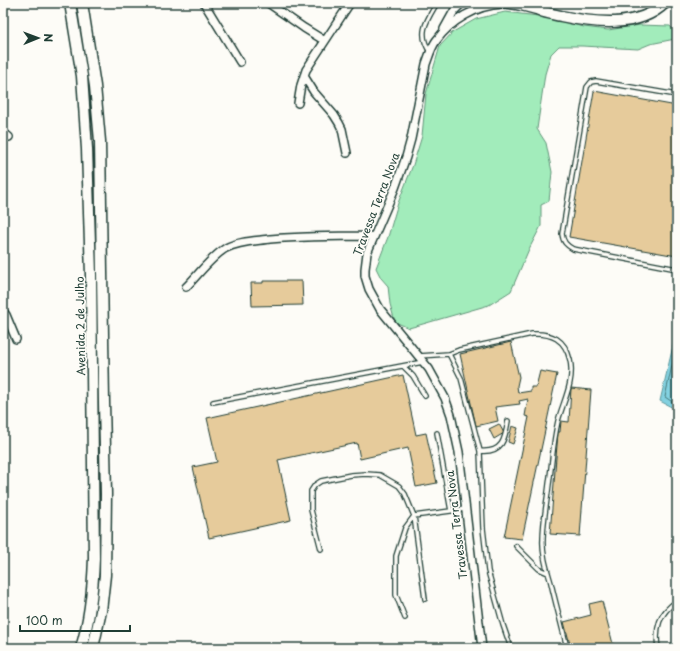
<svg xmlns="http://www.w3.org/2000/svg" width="680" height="651" viewBox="0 0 680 651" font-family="'Playpen Sans',sans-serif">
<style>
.green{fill:#a2ecbb;stroke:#609478}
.water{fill:#83d1e0;stroke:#5b969b}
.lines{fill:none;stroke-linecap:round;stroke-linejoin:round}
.shore{stroke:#477879;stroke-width:1}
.building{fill:#e6cb9b;stroke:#1f3d34}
.service-casing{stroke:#1f3d34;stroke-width:6}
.minor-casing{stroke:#1f3d34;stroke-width:10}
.secondary-casing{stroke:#1f3d34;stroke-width:13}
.service{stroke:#fdfcf7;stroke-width:3.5}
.minor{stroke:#fdfcf7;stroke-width:7}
.secondary{stroke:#fdfcf7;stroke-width:10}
.labels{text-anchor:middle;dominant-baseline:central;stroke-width:3.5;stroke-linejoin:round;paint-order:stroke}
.street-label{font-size:11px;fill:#1f3d34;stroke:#fdfcf7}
</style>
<rect width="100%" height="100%" fill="#fdfcf7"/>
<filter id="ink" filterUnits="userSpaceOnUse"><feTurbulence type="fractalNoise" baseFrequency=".025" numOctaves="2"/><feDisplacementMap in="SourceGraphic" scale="8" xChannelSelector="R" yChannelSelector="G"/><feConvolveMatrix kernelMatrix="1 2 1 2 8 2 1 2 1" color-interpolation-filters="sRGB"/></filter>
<g filter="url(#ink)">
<!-- green -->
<path class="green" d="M505,12l33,4 46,11 24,3 32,-5 30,1 7,8 -2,5 -25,5 -12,5 -56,-3h-23l-8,8 -6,20 -8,55 9,14 6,29 -3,29 -8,4v21l-12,23 -18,42 -22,14 -80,23 -14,-6 -5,-18 -2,-18 -7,-8 -5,-10 12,-31 10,-34 15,-38 9,-29 4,-42 14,-48 13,-14 23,-13z"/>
<!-- water -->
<path class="water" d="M677,329v81l-17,-9z"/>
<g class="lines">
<!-- shore -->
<path class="shore" d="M677,343l-12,54 12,8"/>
</g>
<!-- building -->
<path class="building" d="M594,91l83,15v150l-108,-19z
M263,281h39l1,24 -51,1 -1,-23h12z
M511,342l8,35 -2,9 1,7 13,-2v-4h5l4,-16 17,3 -35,165 -18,-2 25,-120 -4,-1 3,-17 -9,2 1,3 -25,3 3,14 -22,5 -16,-72z
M403,375l13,60 10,-2 11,50 -21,4 -8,-39 -48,11 -3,-16 -79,17 13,60 -82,18 -16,-71 24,-5 -10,-44z
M571,388l20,2 -11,146 -30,-2 8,-102h2l1,-11 8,1z
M499,424l5,9 -10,6 -5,-10z
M512,426l6,2 -5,16 -5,-2z
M602,601l12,47h-43l-7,-26 27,-7 -2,-11z"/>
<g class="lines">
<!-- service casing -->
<g class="service-casing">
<path id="service" d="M430,52c-13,-19 -3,-32 7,-49
M677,95l-81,-14 -5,1 -4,5 -25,147c1,8 4,11 11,15l104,20
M449,354l12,24 19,73 3,77 5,43 15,54 8,23
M419,356l30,-2 10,-4 73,-16c20,-1 33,5 38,26 5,21 -7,42 -12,61 -5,21 -6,43 -9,63 -2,18 -6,37 -6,55 -1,15 4,30 8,44 5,22 11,43 16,65
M403,366l10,10 12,20
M213,402l210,-40
M437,433l14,78
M480,451c23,2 25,-12 28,-30
M516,546l23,23 9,4
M321,549l-10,-39v-19l4,-6 6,-4 30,-6 15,-1 14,1 19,11 6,8 9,22 11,83
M405,618l-9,-23v-39l9,-28 9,-12 51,-7
M658,648c-3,-20 1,-35 19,-47"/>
</g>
<!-- minor casing -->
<g class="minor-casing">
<path id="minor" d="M204,3l36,59
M268,3l36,25 21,13
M444,29l10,-18 8,-8
M304,76l10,16 20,23 5,8 3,6 5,24
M298,103l3,-18 5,-15 44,-67
M3,132l6,5
M186,287c12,-12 26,-31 40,-39 13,-7 30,-7 44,-9 35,-3 69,-3 104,-3
M3,311l3,4 10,24
M482,648l-23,-196 -8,-37 -6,-17 -16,-29 -49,-60 -11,-20 -4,-13v-7l2,-16 28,-65 11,-31 5,-18 15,-75c3,-8 5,-16 10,-23 14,-20 41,-36 66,-37 12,0 25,4 36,7"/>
</g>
<!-- secondary casing -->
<g class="secondary-casing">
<path id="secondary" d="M70,3l12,73 5,73 4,126 3,283c-1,30 -4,61 -13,90
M82,3l13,83 5,55 4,261 2,92 -1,81 -4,36 -8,37
M531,3c7,10 19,10 30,13 33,7 77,13 104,-13"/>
</g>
<!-- service -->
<use href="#service" class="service"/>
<!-- minor -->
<use href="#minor" class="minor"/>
<!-- secondary -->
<use href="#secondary" class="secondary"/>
</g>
</g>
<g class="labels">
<!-- street labels -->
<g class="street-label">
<text transform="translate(376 204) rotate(-69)">Travessa Terra Nova</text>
<text transform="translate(80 326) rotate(-91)">Avenida 2 de Julho</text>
<text transform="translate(456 525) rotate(-97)">Travessa Terra Nova</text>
</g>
</g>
<!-- margin -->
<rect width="680" height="651" fill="none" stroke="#fdfcf7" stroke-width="16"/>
<rect x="8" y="8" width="664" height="635" fill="none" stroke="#1f3d34" stroke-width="1.5" filter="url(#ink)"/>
<!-- north arrow -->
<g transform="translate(38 38) rotate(89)" stroke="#fdfcf7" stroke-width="3" paint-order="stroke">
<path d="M0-3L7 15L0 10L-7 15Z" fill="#1f3d34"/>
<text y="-6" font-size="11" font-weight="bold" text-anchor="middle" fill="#1f3d34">N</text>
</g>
<!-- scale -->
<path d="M20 625v6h110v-6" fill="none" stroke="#1f3d34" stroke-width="2"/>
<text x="26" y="625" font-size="12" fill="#1f3d34" stroke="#fdfcf7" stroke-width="3" paint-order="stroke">100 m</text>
</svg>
